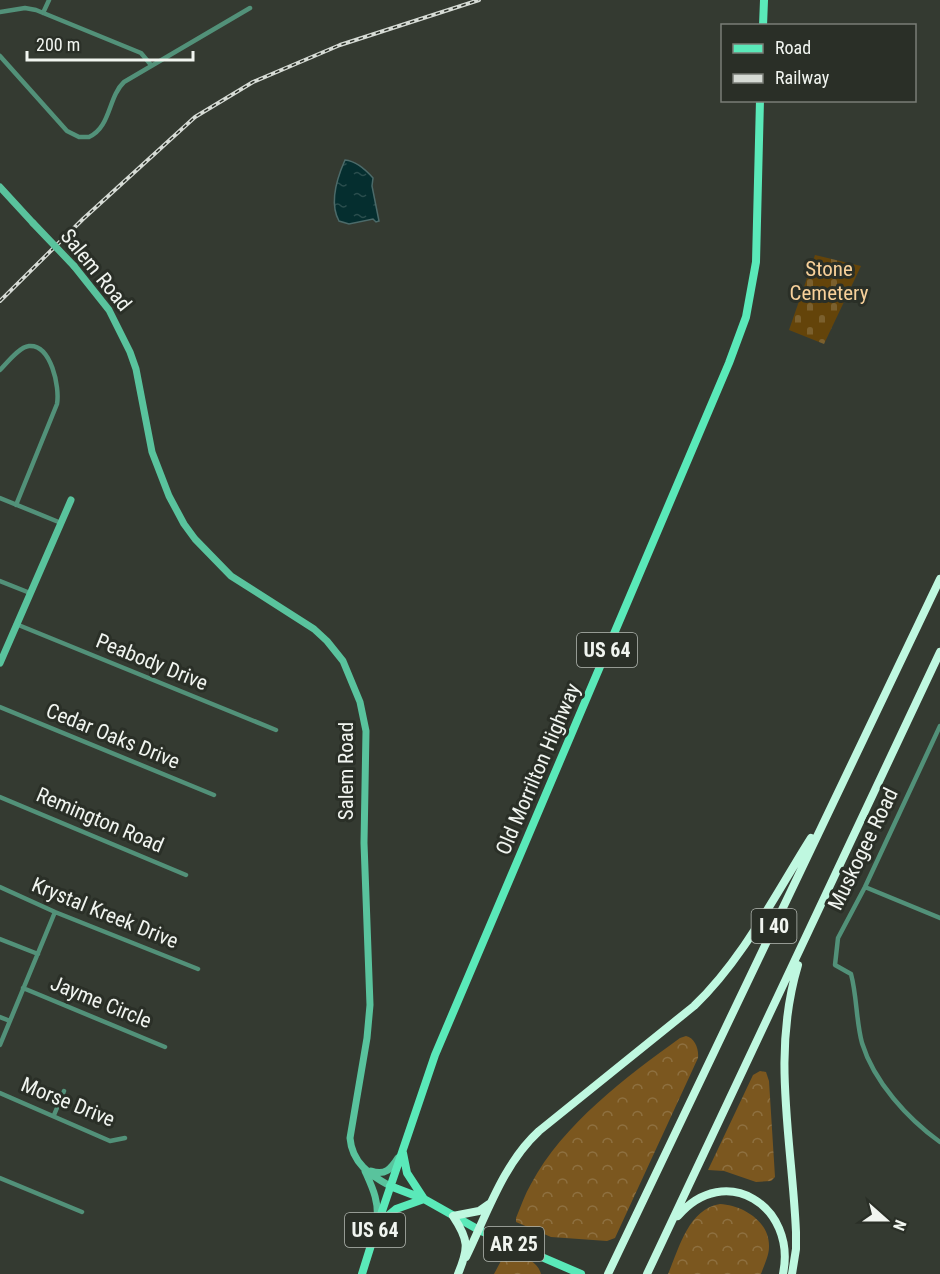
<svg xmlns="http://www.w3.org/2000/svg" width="940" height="1274" viewBox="0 0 940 1274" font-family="'Roboto Condensed',sans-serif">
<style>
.forest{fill:url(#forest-crowns)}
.cemetery{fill:url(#cemetery-stones)}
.water{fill:url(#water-ripples);stroke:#4c6a69;stroke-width:1.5}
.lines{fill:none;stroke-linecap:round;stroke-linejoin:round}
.street{stroke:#529179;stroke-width:4.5}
.secondary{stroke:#59c39d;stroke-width:7}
.primary{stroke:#5ae9b9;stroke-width:8}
.highway{stroke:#bff8e0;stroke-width:8}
.rail-casing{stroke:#d6dbd5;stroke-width:4}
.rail{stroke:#2a2f27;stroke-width:1.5;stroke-dasharray:4.5;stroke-linecap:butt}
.secondary-bridge{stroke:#59c39d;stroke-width:7}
.labels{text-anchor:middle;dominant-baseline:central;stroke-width:6;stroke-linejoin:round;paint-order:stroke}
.shield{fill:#2a2f27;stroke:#b5bab4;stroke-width:1.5}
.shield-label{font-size:20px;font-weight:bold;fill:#f1f5f0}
.park-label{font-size:21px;fill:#f7d09a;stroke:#2a2f27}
.street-label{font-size:21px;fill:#f1f5f0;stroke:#2a2f27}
</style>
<defs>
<pattern id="forest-crowns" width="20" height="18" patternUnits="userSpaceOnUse" patternTransform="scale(1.5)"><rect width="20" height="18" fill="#7b571f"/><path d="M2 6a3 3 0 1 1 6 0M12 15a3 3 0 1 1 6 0" fill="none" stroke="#8e7040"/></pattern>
<pattern id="cemetery-stones" width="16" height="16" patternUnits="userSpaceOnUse" patternTransform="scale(1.5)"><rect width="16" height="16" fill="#64440a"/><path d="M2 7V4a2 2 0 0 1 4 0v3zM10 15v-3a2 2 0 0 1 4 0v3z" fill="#7b602e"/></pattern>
<pattern id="water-ripples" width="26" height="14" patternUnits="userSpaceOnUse" patternTransform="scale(1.5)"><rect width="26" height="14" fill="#052e2f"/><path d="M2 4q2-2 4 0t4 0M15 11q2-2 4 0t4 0" fill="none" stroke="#2a4d4d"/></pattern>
</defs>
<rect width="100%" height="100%" fill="#343a31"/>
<!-- forest -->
<path class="forest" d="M686,1036c9,2 13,13 12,22l-83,180 -8,3 -56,-4 -35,-15v-4c5,-12 9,-24 15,-34 32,-60 95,-107 149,-146z
M760,1071l6,1 3,9 6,96 -4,4 -15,1 -32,-11 -16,-1 45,-95z
M720,1204c22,1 50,17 49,43 0,9 -5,18 -8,27h-93c11,-25 20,-65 52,-70z
M514,1255c12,2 24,7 27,19h-47l8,-15z"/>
<!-- cemetery -->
<path class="cemetery" d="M815,255l46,11 -37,78 -35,-14z"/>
<!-- water -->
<path class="water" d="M345,160c10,1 21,10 28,18l-1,8 7,35 -3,1 -3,-3 -24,5 -10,-3c-10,-18 -2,-43 6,-61z"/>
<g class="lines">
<!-- street -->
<path class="street" d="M0,12l25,-4 11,2 105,43 10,12
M43,13l6,-13
M0,56l67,75 12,6h10c22,-10 19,-40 35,-55l126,-74
M0,370c7,-7 19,-23 29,-24 22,-2 31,41 28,58l-41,101
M0,498l61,25
M0,581l30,12
M16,624l260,106
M0,707l214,88
M940,726l-75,161 -27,51 -3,27 16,9c6,22 5,47 11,69 12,39 46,76 78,99
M0,797l186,78
M0,887l55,25 143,57
M865,887l75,31
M0,939l38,15
M23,988l142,59
M0,1017l10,4
M0,1045l55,-133
M0,1093l110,48 15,-3
M54,1115l10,-24
M0,1178l82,34"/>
<!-- secondary -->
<path class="secondary" d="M0,187l33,36
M74,266l35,44 21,42 6,17 16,83 17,44 15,28 11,15 36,37 83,53 13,12 16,20 17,41 6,29 -2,112 6,162 -3,33 -17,100c2,25 20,37 40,48
M0,663l71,-163
M365,1171c8,18 14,30 12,50
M371,1171c14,5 20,-2 27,-13"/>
<!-- primary -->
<path class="primary" d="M763,26l1,-26
M390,1186l34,13 55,31 102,44
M378,1224l18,-15 28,-10 -17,-26 -4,-20
M362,1274l15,-48 58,-171 294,-692 17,-46 10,-55 4,-162"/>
<!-- highway -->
<path class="highway" d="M678,1216c47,-55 119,-10 105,58
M466,1257c21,-43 37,-93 73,-126l155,-125c49,-47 81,-111 117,-168
M458,1274c11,-26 11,-34 -5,-58l26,-5 10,-7
M608,1274l332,-695
M647,1274l293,-622
M792,1274l4,-25v-17c-4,-92 -25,-177 2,-267"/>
<!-- rail casing -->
<g class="rail-casing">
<path id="rail" d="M0,301l83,-82 112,-102 58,-35 87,-37 139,-45"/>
</g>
<!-- rail -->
<use href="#rail" class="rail"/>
<!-- secondary-bridge -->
<path class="secondary-bridge" d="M33,223l41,43"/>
</g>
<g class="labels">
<!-- shield labels -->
<g class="shield">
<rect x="577" y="633" width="60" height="34" rx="4.5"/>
<rect x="751.5" y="909" width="45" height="34" rx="4.5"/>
<rect x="345" y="1213" width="60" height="34" rx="4.5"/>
<rect x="484" y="1227" width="60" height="34" rx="4.5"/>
</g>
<g class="shield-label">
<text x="607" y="650">US 64</text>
<text x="774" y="926">I 40</text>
<text x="375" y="1230">US 64</text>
<text x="514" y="1244">AR 25</text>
</g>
<!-- park labels -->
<g class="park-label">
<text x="829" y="269">Stone<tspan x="829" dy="24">Cemetery</tspan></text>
</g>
<!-- street labels -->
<g class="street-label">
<text transform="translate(96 270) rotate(51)">Salem Road</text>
<text transform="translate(152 662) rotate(22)">Peabody Drive</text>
<text transform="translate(113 736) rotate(22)">Cedar Oaks Drive</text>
<text transform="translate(538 769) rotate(-67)">Old Morrilton Highway</text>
<text transform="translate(346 771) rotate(-90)">Salem Road</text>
<text transform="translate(100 820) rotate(23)">Remington Road</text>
<text transform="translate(863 849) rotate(-64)">Muskogee Road</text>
<text transform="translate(105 913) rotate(22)">Krystal Kreek Drive</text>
<text transform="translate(101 1002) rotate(22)">Jayme Circle</text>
<text transform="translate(68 1102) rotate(22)">Morse Drive</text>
</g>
</g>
<!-- legend -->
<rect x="721" y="24" width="195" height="78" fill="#2a2f27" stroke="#7a7e77" stroke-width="1.5"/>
<rect x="733" y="44" width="30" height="9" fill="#5ae9b9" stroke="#7a7e77" stroke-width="1.5"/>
<text x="775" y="54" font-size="18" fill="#f1f5f0">Road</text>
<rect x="733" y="74" width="30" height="9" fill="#d6dbd5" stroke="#7a7e77" stroke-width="1.5"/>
<text x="775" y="84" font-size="18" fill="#f1f5f0">Railway</text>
<!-- north arrow -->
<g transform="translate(886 1220) rotate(111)" stroke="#2a2f27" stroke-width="4.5" paint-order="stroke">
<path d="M0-4.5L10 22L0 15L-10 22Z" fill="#f1f5f0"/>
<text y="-9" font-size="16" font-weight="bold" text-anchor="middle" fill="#f1f5f0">N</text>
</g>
<!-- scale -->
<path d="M27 51v9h166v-9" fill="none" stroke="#f1f5f0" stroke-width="3"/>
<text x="36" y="51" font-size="18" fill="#f1f5f0" stroke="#2a2f27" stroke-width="4.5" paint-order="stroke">200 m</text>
</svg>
